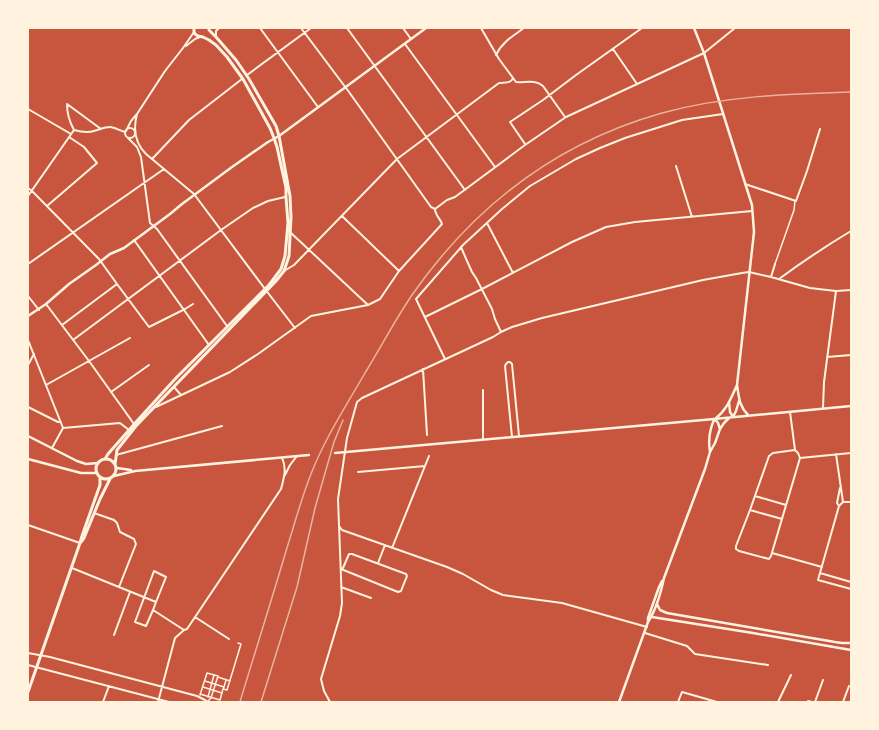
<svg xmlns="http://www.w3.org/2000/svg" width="879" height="730" viewBox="0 0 879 730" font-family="Inter,sans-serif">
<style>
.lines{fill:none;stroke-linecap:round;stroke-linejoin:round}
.pedestrian{stroke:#fff3e0;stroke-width:1.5}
.minor{stroke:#fff3e0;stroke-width:2}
.tertiary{stroke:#fff3e0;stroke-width:2.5}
.secondary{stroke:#fff3e0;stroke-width:2.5}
.primary{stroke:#fff3e0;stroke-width:3}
.rail{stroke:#e9b49f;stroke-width:1.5}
</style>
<rect width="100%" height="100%" fill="#c8553d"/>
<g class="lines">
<!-- pedestrian -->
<path class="pedestrian" d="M775,264l19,-54 1,-9
M218,677l12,4
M205,681l19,6 -1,2
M203,687l19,6
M224,687l2,-7
M200,694l20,6 3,-11 4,1 14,-46 -3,-1
M200,695l7,-22 11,3 -7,22 -3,3
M208,697l6,-22"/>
<!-- minor -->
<path class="minor" d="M260,28l58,79
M301,28l48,64 82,115 4,2
M347,28l118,162
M403,28l8,11
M481,28l18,31 17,23c9,1 19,-3 27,4l22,31
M216,37v-6l3,-3
M405,44l90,123
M186,46l9,-7 5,-2
M613,49l24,35
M496,55c6,-13 17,-19 28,-27
M247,75l64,-47
M28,109l43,25
M137,114c-4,15 -2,29 9,40l48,40 71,95 30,39
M125 133a5 5 0 1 1 10 0a5 5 0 1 1-10 0Z
M101,129l-34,-25c0,10 2,17 7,26 7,2 13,3 20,1 5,-1 10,-4 16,-4 5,0 10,4 15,5
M126,131l5,-10 6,-7 28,-43 18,-23 11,-16
M128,138l9,9 4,10 9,66 7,6 70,97
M525,144l-15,-22 33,-22 33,-25 66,-47
M152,159l37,-39 53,-41
M676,166l16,51
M745,184l51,17 11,-30 13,-42
M28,188l4,3 67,68 18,25 32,43 36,-18 8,-5
M28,196l46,-66
M47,206l50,-43 -13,-16 -15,-10
M435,209l12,-9 8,-3 70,-52 41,-28 138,-64 31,-25
M342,216l57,55
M487,223l26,50
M291,233l77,72
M134,240l75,105
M461,247l6,14 5,11 4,6 16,31 3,10 6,13
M28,264l136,-95
M284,271l10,-6 103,-106 102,-76c5,-1 12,1 14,-5
M771,277l4,-13
M779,279c23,-17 47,-33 72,-48
M28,296l11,14
M46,304l43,57 45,63
M425,317l57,-28 90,-47 34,-15 29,-5 117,-11
M62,325l55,-41
M28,340l35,88 -11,20
M73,340l148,-110 32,-22 15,-7 17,-4
M827,357l24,-2
M445,359l-29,-60 47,-54 39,-36 28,-23 46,-27 24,-11 25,-10 57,-18 41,-6
M28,365l6,-11
M423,369l4,66
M46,385l84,-47
M174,387l7,8
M111,392l38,-27
M28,407l30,15h3
M156,407l74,-35 28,-18 53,-38 57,-11 12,-6 19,-28 43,-47c-2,-6 -7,-9 -7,-15
M823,408l1,-26 12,-91
M790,412l5,38 3,3 2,5 -29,98 -2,3 -30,-8 -3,-2v-3l14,-36 19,-54 4,-3 22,-3
M63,428l57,-5 9,7
M512,437l-7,-71 1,-2 2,-2h2l2,2 7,72
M483,439v-49
M836,454l7,48 -4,4
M116,455l106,-29
M800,458l51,-5
M358,472l67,-6
M285,475l5,-10 7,-9
M840,488l-3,15 2,3 -21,74 33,9
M755,496l31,9
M843,502h8
M750,510l32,9
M94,513l20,7 3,3 3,9 14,7 2,5 -17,43
M28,525l52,18
M339,526l3,4 105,37 16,7 28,16 12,5 59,8 85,24
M392,548l37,-92
M772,553l50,14
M349,554h3l54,20 1,2 -6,15 -3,1 -57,-23 2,-1z
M378,563l7,-18
M72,568l84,34 -3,8 31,20
M820,573l31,9
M341,587l30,11
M153,610l-7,16 -11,-4 19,-51 12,6 -10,25
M195,617l34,22
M645,633l42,13 8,8 73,11
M114,635l16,-43
M28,653l22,4 147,39 8,4 3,2
M28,665l141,37
M103,702l6,-16
M158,702l17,-64 9,-8 3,-1 94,-140c3,-11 6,-21 1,-31
M330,702l-6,-11 -3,-12 19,-63 2,-13 -4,-104 9,-61 10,-36 5,-4 131,-61 8,-5 11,-5 30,-9 161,-38 39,-7 7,-1 22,5 39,11 17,2 9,1 15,-1
M678,702l4,-10 35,10
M778,702l13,-27
M808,702v-1l4,1
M815,702l8,-22
M843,702l6,-16"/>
<!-- tertiary -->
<path class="tertiary" d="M28,316l18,-12 23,-20 27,-19 14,-11 14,-6 46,-34 12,-10 50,-37 36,-25 11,-6
M28,436l49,25 9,3 12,-1
M28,459l53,14h16
M657,604l3,6 7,3 168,29 7,1h9
M652,617l101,16 98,17"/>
<!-- secondary -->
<path class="secondary" d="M694,28l10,25 41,130 7,22 2,27 -17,153c2,12 2,21 11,30
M279,136l147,-108
M729,402l1,10 3,5
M733,417l3,-6 3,-10
M715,419c12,-9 16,-21 22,-34
M715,419l3,4 2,6
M710,452c-2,-12 -1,-21 4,-32
M335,453l379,-34 137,-13
M117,468l14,2
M114,476l21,-5 174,-16
M648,622v-4l11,-31 3,-6
M619,702l29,-80c8,-12 13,-30 16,-44l41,-109 5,-17 5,-9 5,-14 4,-6 5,-5"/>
<!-- primary -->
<path class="primary" d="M96 469a10 10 0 1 1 20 0a10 10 0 1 1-20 0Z
M105,459l3,-5 29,-33 39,-43 93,-93 12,-16 4,-13 3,-33 -2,-26v-9l-9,-41 -3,-9 -4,-10 -27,-49 -16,-22 -11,-12 -7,-5 -6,-3 -5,-1 -3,-2 -1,-2v-4
M115,464l2,-14 19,-24 140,-145 8,-10 5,-15 2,-39 -1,-21 -11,-60 -3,-10 -27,-47 -13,-19 -20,-23 -7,-7
M81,542l3,-4 16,-39 10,-20
M28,692l52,-149 2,-7 18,-51v-8"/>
<!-- rail -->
<path class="rail" d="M240,702c15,-50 31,-100 46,-151 8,-25 15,-52 25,-77 14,-36 35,-68 54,-101 16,-26 30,-53 47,-78 62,-89 144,-152 250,-182 61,-17 125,-19 189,-21
M261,702l36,-115 18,-79 19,-66 9,-22"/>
</g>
<!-- border -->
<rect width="879" height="730" fill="none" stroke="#fff3e0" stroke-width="58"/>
</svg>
